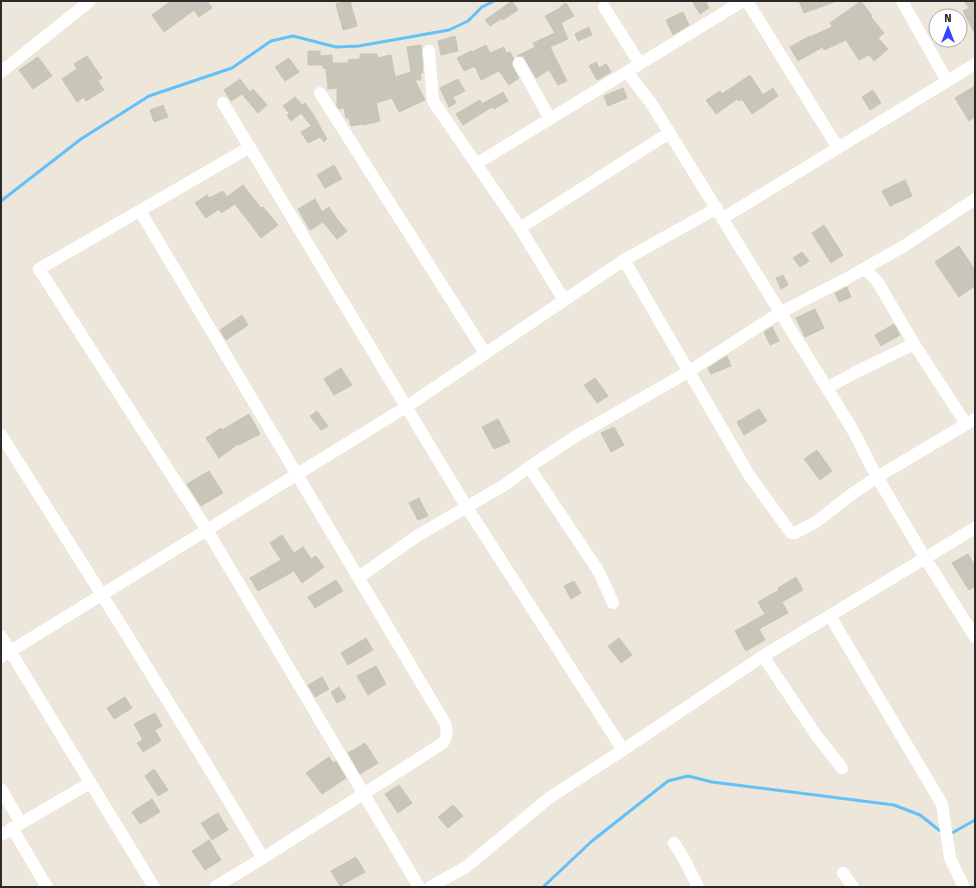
<svg xmlns="http://www.w3.org/2000/svg" width="976" height="888" viewBox="0 0 976 888" font-family="'Fira Sans',sans-serif">
<style>
.lines{fill:none;stroke-linecap:round;stroke-linejoin:round}
.stream{stroke:#65c0f8;stroke-width:3}
.building{fill:#c8c5b9;stroke:#c9c4b4}
.minor{stroke:#fff;stroke-width:12}
</style>
<rect width="100%" height="100%" fill="#ede7db"/>
<g class="lines">
<!-- stream -->
<path class="stream" d="M1,201l80,-62 68,-43 83,-28 39,-27 22,-5 43,11 23,-1 90,-16 19,-9 14,-14 12,-6
M950,832l2,1 23,-13
M543,887l49,-46 76,-60 20,-5 24,6 182,23 26,10 19,15 3,1"/>
</g>
<!-- building -->
<path class="building" d="M171,1h36l5,7 -13,9 -5,-7 -30,22 -12,-17z
M347,1h3l7,25 -14,4 -7,-26z
M512,1l6,9 -15,10 -1,-2 -12,8 -5,-6z
M692,1h13l4,7 -9,6z
M799,1h35v1l-30,11z
M861,1l11,15 -1,1 13,16 -6,5 10,11 -14,12 -5,-6 -10,5 -13,-20 -22,10 -1,-3 -25,14 -8,-14 20,-11v1l22,-10 -2,-4z
M964,1h11v33l-12,-23 6,-3z
M566,3l8,13 -13,7 7,16 -18,8 17,34 -9,4 -9,-15 -13,8 -11,-19 -2,-3h-6l18,-9 -2,-4 22,-10 -10,-17 15,-8v-1z
M683,12l6,13 -16,10 -7,-15z
M589,27l3,8 -14,6 -3,-7z
M455,36l3,15 -17,4 -3,-14z
M421,45l2,28h-3l1,7h-6l10,20 -26,12 -7,-14 -16,5 4,18 -17,4v-1l-12,2 -2,-8h-3l-2,-10 -5,1 -2,-2v-19l-9,1 -2,-21h-3v-3h-15v-14h12v5l12,-1v8h16v-3l12,-1v-5h17v4l14,-3 4,22 16,-5 -4,-25z
M486,45l4,8 14,-6 2,6 4,-1 3,6h1l-2,4v4l7,12 -10,7 -10,-14 -18,9 -6,-14 -11,5 -7,-13 14,-7 1,1z
M87,56l15,22 -4,3 6,9 -18,11 -2,-4 -7,5 -15,-23 15,-10 -3,-5z
M38,57l14,19 -19,13 -14,-19z
M289,58l10,14 -14,9 -10,-14z
M596,62l3,6 7,-4 5,8 -14,8 -8,-14z
M750,75l13,20 10,-7 5,8 -26,18 -10,-15 -3,2 -2,-2 -21,15 -10,-14 14,-9 2,3z
M240,79l10,13 3,-3 14,16 -9,8 -16,-19 -11,7 -7,-11z
M458,79l7,12 -12,6 3,6 -7,4 -9,-19z
M975,86v31l-6,4 -14,-23z
M623,88l4,10 -19,8 -4,-10z
M873,90l8,13 -11,7 -8,-13z
M503,92l5,9 -14,8 -2,-2 -29,18 -7,-11 24,-14 2,4z
M295,97l7,8 3,-2 8,11 14,25 -3,3 -4,-5 -12,6 -7,-11 10,-6 -10,-13 -10,8 -4,-6 2,-2 -6,-7z
M163,105l5,12 -14,5 -4,-12z
M334,165l8,14 -17,9 -8,-13z
M905,180l7,16 -22,10 -8,-15z
M243,185l18,23 2,-1 15,18 -17,13 -26,-34 -14,9 -2,-4 -13,9 -11,-15 12,-8 2,3 14,-7 4,6z
M315,199l7,13 7,-5 8,12 10,12 -10,8 -14,-17 -13,8 -12,-21z
M824,225l19,30 -12,8 -19,-30z
M959,246l16,24v16l-16,11 -24,-35z
M802,252l7,9 -9,6 -7,-9z
M783,275l5,10 -7,4 -5,-11z
M847,287l4,10 -12,5 -4,-9z
M815,309l9,19 -19,9 -9,-19z
M242,315l6,10 -22,15 -6,-10z
M894,324l6,11 -19,11 -6,-11z
M772,327l7,14 -9,4 -6,-13z
M727,356l4,10 -20,8 -3,-6z
M341,368l11,17 -18,10 -10,-16z
M595,378l13,18 -11,7 -13,-18z
M759,409l8,12 -23,14 -7,-13z
M317,411l11,15 -7,4 -11,-14z
M249,414l11,20 -21,11 -1,-1 -19,14 -13,-20 15,-10 1,2z
M498,419l12,23 -16,7 -12,-22z
M614,427l10,18 -13,7 -10,-19z
M817,450l15,21 -12,9 -16,-21z
M209,471l14,22 -22,13 -14,-22z
M419,498l9,18 -10,4 -9,-17z
M282,535l12,18 9,-6 8,12 5,-3 8,11 -22,16 -8,-12 -36,20 -8,-13 31,-18 -11,-17z
M968,554l7,12v20l-6,4 -17,-27z
M796,577l7,13 -21,12 6,11 -29,16 6,11 -19,11 -11,-20 30,-17 -7,-12 21,-12 -1,-2z
M336,580l7,11 -28,17 -7,-11z
M574,581l7,12 -10,6 -7,-13z
M366,638l7,12 -25,15 -7,-12z
M619,638l13,17 -11,8 -13,-17z
M376,666l10,18 -18,11 -11,-19z
M322,677l7,12 -14,8 -7,-12z
M339,687l7,11 -9,5 -6,-11z
M125,697l7,11 -18,11 -7,-11z
M155,713l7,13 -7,4 6,11 -18,11 -6,-9 6,-3 -9,-16z
M365,743l13,20 -18,11 -12,-21z
M329,757l4,6 3,-2 10,17 -24,16 -16,-21z
M154,769l14,21 -10,6 -13,-20z
M399,785l13,18 -14,10 -13,-19z
M152,799l8,13 -20,12 -8,-12z
M453,805l10,11 -15,12 -10,-11z
M218,813l10,17 -16,10 -11,-17z
M209,840l12,20 -16,10 -13,-19z
M356,857l9,15 -25,14 -9,-15z"/>
<g class="lines">
<!-- minor -->
<path class="minor" d="M747,1l91,147
M902,1l45,80
M604,7l36,57
M429,51l4,50 87,127 44,72
M519,63l31,56
M1,72l89,-71
M627,72l24,31 200,324 26,50 48,81 50,79
M320,93l165,260
M223,103l243,403 157,244
M250,147l-211,122 168,261 212,357
M476,164l267,-163
M140,211l305,512c2,8 3,13 -2,20l-180,115 -48,29
M723,218l252,-154
M520,228l149,-95
M624,260l125,215 42,58h4l21,-11 36,-28 25,-17 98,-58
M863,270l6,3 8,8 37,63 52,80
M827,388l29,-16 58,-28
M1,435c89,140 177,280 262,423
M529,467l70,105 14,31
M359,577l58,-41 89,-52 23,-17 47,-31 112,-64 93,-60 63,-32 60,-34 71,-47
M830,616l112,188 8,54 14,29
M1,636l153,251
M763,656l53,79 26,33
M1,657l405,-250 218,-147 93,-52
M1,789l20,34
M12,828l35,59
M1,835l89,-52
M674,843l10,16 14,28
M843,873l10,14
M430,887l36,-20 83,-69 74,-48 140,-94 212,-128"/>
</g>
<!-- border -->
<rect width="976" height="888" fill="none" stroke="#2a2a2a" stroke-width="4"/>
<!-- north arrow -->
<g transform="translate(948 28)"><circle r="19" fill="#ffffff" stroke="#aaaaaa"/>
<path d="M0-3L7 15L0 10L-7 15Z" fill="#3645ff"/>
<text y="-6" font-size="11" font-weight="bold" text-anchor="middle" fill="#2a2a2a">N</text>
</g>
</svg>
